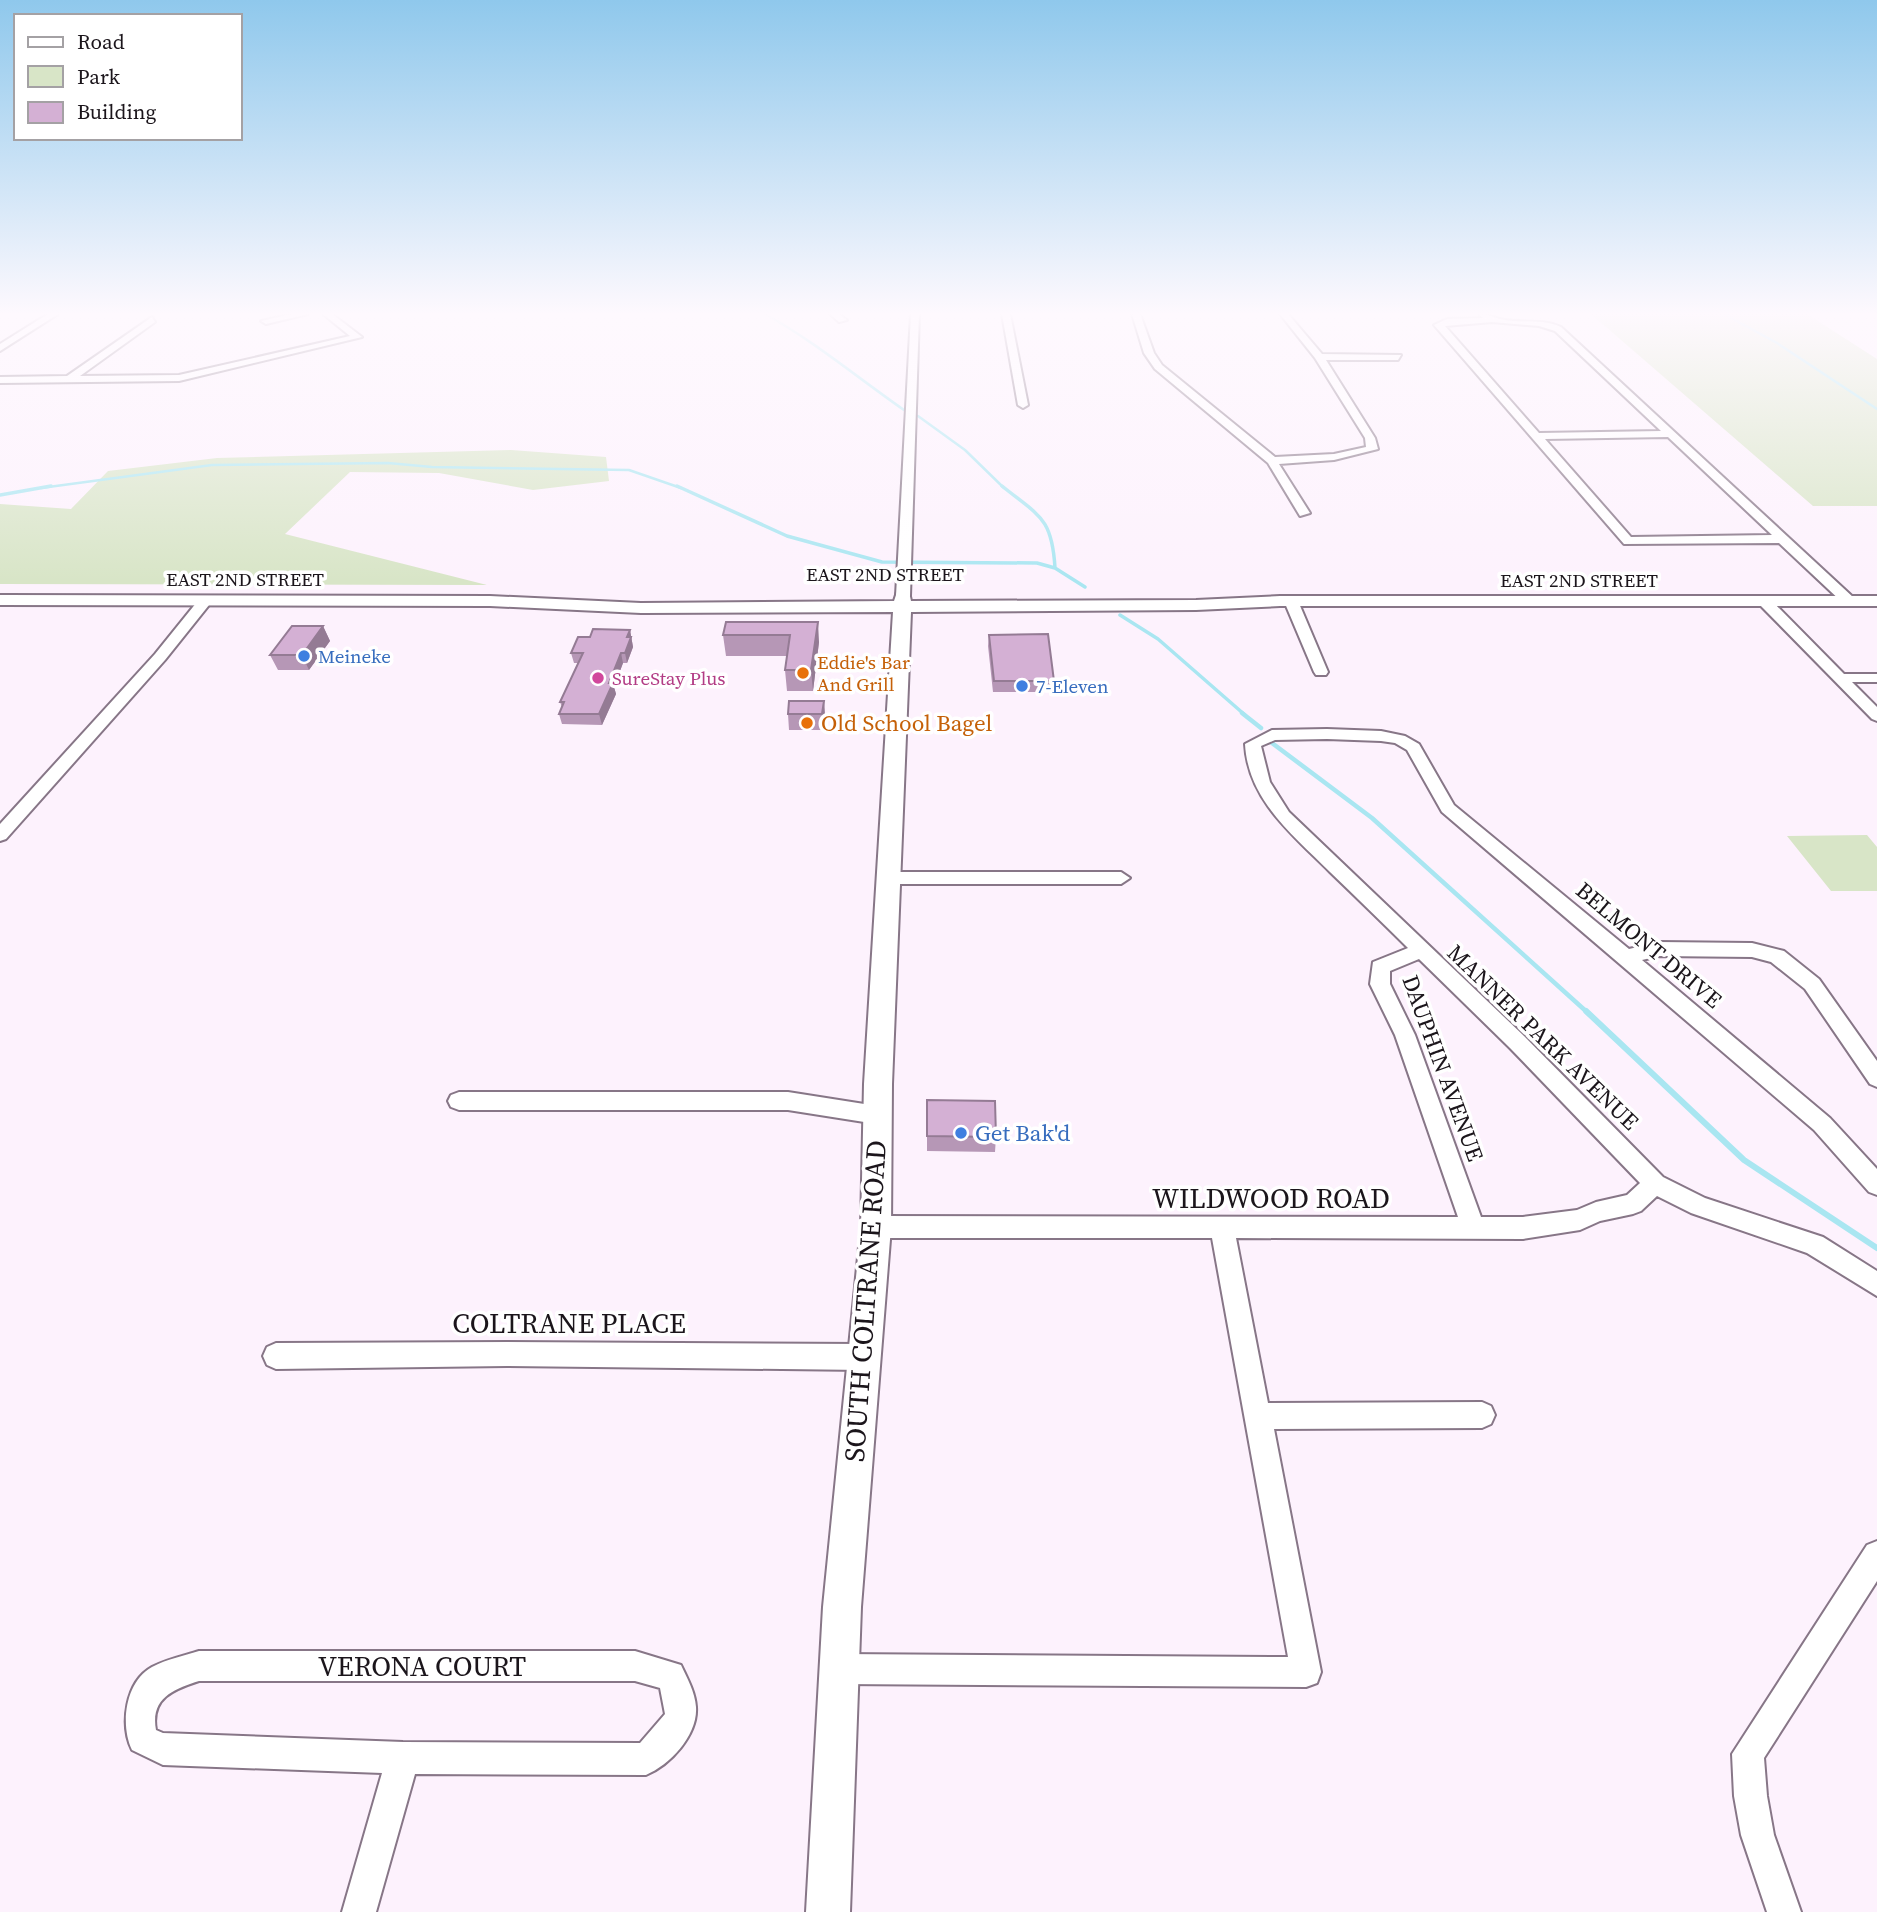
<svg xmlns="http://www.w3.org/2000/svg" width="1877" height="1912" viewBox="0 0 1877 1912" font-family="'Source Serif 4',serif">
<style>
.green{fill:#d8e5c7}
.lines{fill:none;stroke-linecap:round;stroke-linejoin:round}
.stream-far3{stroke:#a9e6f1;stroke-width:2.5}
.stream-far2{stroke:#a9e6f1;stroke-width:3.5}
.stream-far1{stroke:#a9e6f1;stroke-width:4.5}
.stream{stroke:#a9e6f1;stroke-width:6}
.minor-casing{stroke:#877687;stroke-width:4}
.major-casing{stroke:#877687;stroke-width:4}
.minor{fill:#fff;fill-rule:evenodd}
.major{fill:#fff;fill-rule:evenodd}
.wall{fill:#b697b6}
.shaded-wall{fill:#947b94}
.building{fill:#d4b0d4;stroke:#947b94;stroke-width:2}
.shop-dot{fill:#3f7fe0;stroke:#fff;stroke-width:2.5}
.food-dot{fill:#e8710a;stroke:#fff;stroke-width:2.5}
.hotel-dot{fill:#d1479c;stroke:#fff;stroke-width:2.5}
.labels{text-anchor:middle;dominant-baseline:central;stroke-width:7;stroke-linejoin:round;paint-order:stroke}
.far-street-label{font-size:19px;fill:#1b151b;stroke:#fff}
.far-shop-label{font-size:19px;fill:#366cbe;stroke:#fff;text-anchor:start}
.far-food-label{font-size:19px;fill:#c56008;stroke:#fff;text-anchor:start}
.far-hotel-label{font-size:19px;fill:#b23c85;stroke:#fff;text-anchor:start}
.food-label{font-size:23px;fill:#c56008;stroke:#fff;text-anchor:start}
.street-label{font-size:23px;fill:#1b151b;stroke:#fff}
.shop-label{font-size:23px;fill:#366cbe;stroke:#fff;text-anchor:start}
.near-street-label{font-size:28px;fill:#1b151b;stroke:#fff}
</style>
<rect width="100%" height="100%" fill="#fdf2fd"/>
<!-- green -->
<path class="green" d="M1591,314h216l70,45v147h-64z
M511,450l95,7 3,24 -76,9 -94,-17 -89,-1 -65,62 202,51 -487,-1v-80l71,5 37,-38 109,-13z
M1867,835l10,12v44h-46l-44,-55z"/>
<g class="lines">
<!-- stream-far3 -->
<path class="stream-far3" d="M765,314c49,27 93,64 139,96
M1724,314l53,29 100,66
M918,416l47,34 39,38
M41,488l171,-23 176,-2 44,4 197,3 52,18"/>
<!-- stream-far2 -->
<path class="stream-far2" d="M677,486l110,50 95,26 155,1 18,5 30,19
M1002,486c37,30 50,31 53,82
M0,495l51,-9
M1120,615l38,24 87,76"/>
<!-- stream-far1 -->
<path class="stream-far1" d="M1242,713l19,15
M1272,743l100,75 216,195"/>
<!-- stream -->
<path class="stream" d="M1586,1011l158,149 133,88"/>
<!-- minor casing -->
<g class="minor-casing">
<path id="minor" d="M48,314h10l-58,37v-7z
M292,314h16l-42,10 -5,-3z
M323,314h9l30,23 -183,44 -179,2v-6l67,-1 85,-59 3,5 -75,54 99,-1 171,-39z
M830,314h9l8,6 -8,2z
M911,314h8l-9,282 -7,4 -7,-4z
M1002,314h8l18,91 -5,3 -5,-3z
M1132,314h8l14,39 8,12 113,92 59,-3 32,-7 -1,-9 -50,-80 -35,-44h8l34,40 79,1 -3,5h-72l49,78 3,11 -44,11 -55,4 31,49 -10,3 -32,-53 -113,-94 -11,-16z
M1479,314c9,0 13,3 21,5 21,5 41,-1 61,8l293,271v6h-10l-65,-61 -155,1 -190,-219 13,-6 36,-1zM1492,322l47,4 16,5 106,100 -122,2 -94,-107zM1668,437l104,98 -141,2 -86,-98z
M201,597l12,3 -48,60 -159,179 -6,2v-17l155,-170z
M1291,597l7,4 30,71 -2,3h-10l-2,-3 -30,-71z
M1759,598h10l75,76h33v8h-25l25,25v14l-5,-2 -113,-115z
M1327,729l54,2 24,5 14,8 35,61 175,144 30,-7 93,1 32,8 35,28 58,82v26l-7,-3 -65,-95 -34,-27 -19,-5 -93,-1 -17,4 188,158 47,51v26l-8,-3 -55,-62 -372,-318 -35,-62 -12,-7 -14,-2 -54,-2 -52,1 -14,6 9,36 19,30 235,224 139,141 42,21 118,39 54,34v25l-70,-43 -116,-40 -34,-17 -16,15 -8,3 -33,7 -20,9 -57,9 -287,-1 32,165 214,-1 9,4 4,9 -4,9 -9,4 -208,1 47,243 -4,11 -11,4 -467,-3 -11,-4 -4,-11 4,-11 11,-4 449,3 -76,-419h-336l-8,-4 -4,-7 4,-7 8,-4 582,1 -63,-182 -25,-51 3,-22 35,-14c-26,-26 -52,-51 -78,-76 -37,-37 -82,-72 -85,-128l27,-14zM1419,959l91,89 130,135 -13,12 -31,7 -19,8 -54,7h-42l-66,-182 -25,-51v-13z
M889,872h232l9,6 -9,6h-232l-9,-6z
M459,1092h329l89,14 8,3 3,6 -3,6 -8,3 -89,-14h-329l-8,-3 -3,-6 3,-6z
M507,1342l356,2 9,4 4,9 -4,9 -9,4 -356,-4 -231,3 -9,-4 -4,-9 4,-9 9,-4z
M1877,1541v40l-113,177 3,38 7,39 27,77h-34l-26,-77 -7,-39 -2,-42 135,-209z
M199,1651h436l46,14c6,13 14,27 15,42 2,28 -26,58 -50,68l-231,-1 -39,138h-34l40,-139 -219,-8 -31,-15c-12,-25 -7,-68 20,-83 15,-8 31,-11 47,-16zM199,1681h436l25,7 5,26 -25,29 -237,-1 -240,-9 -7,-3c-6,-32 18,-41 43,-49z"/>
</g>
<!-- major casing -->
<g class="major-casing">
<path id="major" d="M903,591l6,1 2,9 285,-1 84,-4h597v10h-597l-84,4 -285,2 -19,472 -1,143 -30,380 -11,305h-44l17,-305 38,-380 3,-143 29,-472 -252,1 -151,-7 -490,-1v-10l490,1 151,7 253,-2 3,-9z"/>
</g>
<!-- minor -->
<use href="#minor" class="minor"/>
<!-- major -->
<use href="#major" class="major"/>
</g>
<!-- wall -->
<path class="wall" d="M726,622l93,20 -6,49h-26l-2,-21 2,-14h-61l-3,-21z
M323,626l7,15 -21,29h-31l-8,-15z
M630,630l3,17 -6,16h-4l-9,24 2,7 -14,31 -40,-1 -3,-10 3,-7 -2,-5 18,-39h-4l-3,-10 19,-16z
M989,635l65,46 -1,11h-60l-5,-46z
M824,701l1,16 -1,13h-35l-1,-16z
M927,1100l69,37 -1,15 -68,-1z"/>
<!-- shaded-wall -->
<path class="shaded-wall" d="M818,622l1,20 -6,49 -2,-21z
M323,626l7,15 -21,29 -7,-15z
M630,630l3,17 -6,16 -2,-10 2,-16z
M621,653l2,10 -9,24 2,7 -14,31 -3,-11z
M824,701l1,16 -1,13 -2,-16z"/>
<!-- building -->
<path class="building" d="M726,622h92l-7,48h-26l5,-35h-67z
M292,626h31l-21,29h-32z
M593,629l37,1 -3,7h4l-6,16h-4l-12,30h4l-14,31h-40l5,-12h-4l23,-49h-12l7,-16h12z
M1048,634l6,47h-60l-5,-46z
M789,701h35l-2,13h-34z
M927,1100l68,1 1,36 -69,-1z"/>
<!-- sky -->
<linearGradient id="sky" x2="0" y2="1"><stop stop-color="#8fc8ec"/><stop offset="0.54" stop-color="#fef9fe"/><stop offset="1" stop-color="#fef9fe" stop-opacity="0"/></linearGradient>
<rect width="1877" height="581" fill="url(#sky)"/>
<!-- markers -->
<g class="shop-dot">
<circle cx="304" cy="656" r="7"/>
<circle cx="1022" cy="686" r="7"/>
<circle cx="961" cy="1133" r="7"/>
</g>
<g class="food-dot">
<circle cx="803" cy="673" r="7"/>
<circle cx="807" cy="723" r="7"/>
</g>
<circle class="hotel-dot" cx="598" cy="678" r="7"/>
<g class="labels">
<!-- far-street labels -->
<g class="far-street-label">
<text x="885" y="574">EAST 2ND STREET</text>
<text x="245" y="579">EAST 2ND STREET</text>
<text x="1579" y="580">EAST 2ND STREET</text>
</g>
<!-- far-shop labels -->
<g class="far-shop-label">
<text x="318" y="656">Meineke</text>
<text x="1036" y="686">7-Eleven</text>
</g>
<!-- far-food labels -->
<g class="far-food-label">
<text x="817" y="662">Eddie's Bar<tspan x="817" dy="22">And Grill</tspan></text>
</g>
<!-- far-hotel labels -->
<g class="far-hotel-label">
<text x="612" y="678">SureStay Plus</text>
</g>
<!-- food labels -->
<g class="food-label">
<text x="821" y="723">Old School Bagel</text>
</g>
<!-- street labels -->
<g class="street-label">
<text transform="translate(1649 945) rotate(40)">BELMONT DRIVE</text>
<text transform="translate(1543 1037) rotate(44)">MANNER PARK AVENUE</text>
<text transform="translate(1443 1068) rotate(70)">DAUPHIN AVENUE</text>
</g>
<!-- shop labels -->
<g class="shop-label">
<text x="975" y="1133">Get Bak'd</text>
</g>
<!-- near-street labels -->
<g class="near-street-label">
<text x="1271" y="1198">WILDWOOD ROAD</text>
<text transform="translate(865 1301) rotate(-86)">SOUTH COLTRANE ROAD</text>
<text x="569" y="1323">COLTRANE PLACE</text>
<text x="422" y="1666">VERONA COURT</text>
</g>
</g>
<!-- legend -->
<rect x="14" y="14" width="228" height="126" fill="#ffffff" stroke="#a4a1a4" stroke-width="2"/>
<rect x="28" y="37" width="35" height="10" fill="#ffffff" stroke="#a4a1a4" stroke-width="2"/>
<text x="77" y="49" font-size="21" fill="#1b151b">Road</text>
<rect x="28" y="66" width="35" height="21" fill="#d8e5c7" stroke="#a4a1a4" stroke-width="2"/>
<text x="77" y="84" font-size="21" fill="#1b151b">Park</text>
<rect x="28" y="102" width="35" height="21" fill="#d4b0d4" stroke="#a4a1a4" stroke-width="2"/>
<text x="77" y="119" font-size="21" fill="#1b151b">Building</text>
</svg>
